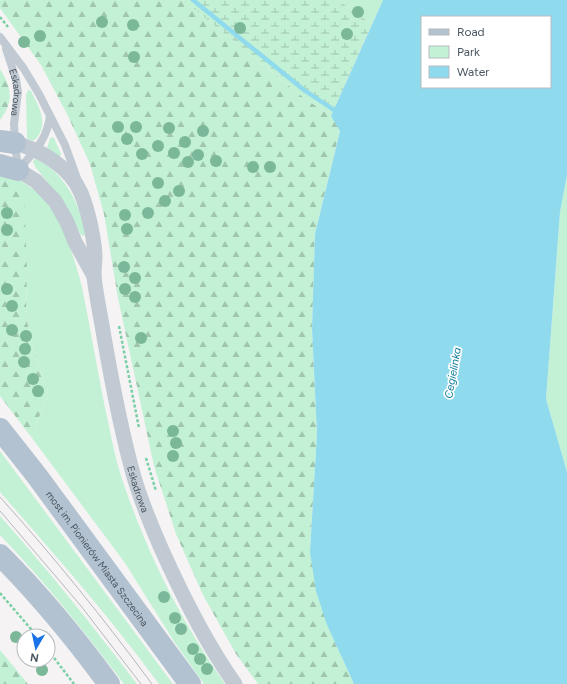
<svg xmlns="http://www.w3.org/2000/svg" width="567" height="684" viewBox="0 0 567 684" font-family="Figtree,sans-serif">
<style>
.green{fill:#c3f1d5}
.forest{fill:url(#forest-firs)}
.wetland{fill:url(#wetland-marsh)}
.water{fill:#90daee;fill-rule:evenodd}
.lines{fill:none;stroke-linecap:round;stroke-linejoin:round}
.stream{stroke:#90daee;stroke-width:4.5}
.path{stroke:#7ad0a6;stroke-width:2.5;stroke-dasharray:3 2;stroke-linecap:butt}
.service{stroke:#c1cad2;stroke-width:8}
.minor{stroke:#c1cad2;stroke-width:15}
.primary{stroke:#b3c2d1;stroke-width:22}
.tram{stroke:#b5b8bd;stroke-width:1}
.tree{fill:#7bb799}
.labels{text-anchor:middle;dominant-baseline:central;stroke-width:3.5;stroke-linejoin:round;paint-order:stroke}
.street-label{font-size:10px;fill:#4a5661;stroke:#fff}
.water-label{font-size:11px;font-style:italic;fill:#0c7c9b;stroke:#fff}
</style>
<defs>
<pattern id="forest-firs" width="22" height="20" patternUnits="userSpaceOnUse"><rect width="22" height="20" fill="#c3f1d5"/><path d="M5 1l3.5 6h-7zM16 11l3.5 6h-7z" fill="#a0c6b0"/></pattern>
<pattern id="wetland-marsh" width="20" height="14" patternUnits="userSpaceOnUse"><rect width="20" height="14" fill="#c3f1d5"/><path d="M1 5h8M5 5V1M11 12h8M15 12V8" fill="none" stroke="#a0c6b0"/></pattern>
</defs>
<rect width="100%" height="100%" fill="#f5f3f3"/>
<!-- green -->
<path class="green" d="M338,0h45l-11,24z
M28,90l3,1c8,16 18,32 5,48l-4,2 -5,-3v-2l-1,-41z
M52,137l2,1 7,16 -1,3 -13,-9 3,-10z
M34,159c5,1 9,4 14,7 22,18 31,40 38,66l-2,4 -3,-1 -20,-37 -25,-30 -3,-6z
M567,175v297l-21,-73 14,-187z
M18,179c9,6 18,11 25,19 19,20 32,62 39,89 8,40 15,81 23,121 6,26 10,52 19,77 24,70 58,138 101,199h-21l-29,-41 -50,-80 -93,-125 16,-47 -14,-39 -8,-35 1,-49z
M0,451l173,233h-14c-49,-67 -104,-129 -159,-192z
M0,516c48,54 93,110 137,168h-13c-39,-52 -79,-102 -124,-149z"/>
<!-- forest -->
<path class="forest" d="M0,0h183l120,97 28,19 9,14 -25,104 -3,95 5,104 -7,119 17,73 27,59h-96l-22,-30 -33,-59 -27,-61 -22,-68 -36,-168 -14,-84 -14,-50 -23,-50 -26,-49 -41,-57z
M0,69c12,19 14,33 0,51z
M0,174l18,5 6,15 3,74 -1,49 8,35 14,39 -16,47 -32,-42z
M0,650l28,34h-28z"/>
<!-- wetland -->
<path class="wetland" d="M183,0h155l34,24 -41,92 -28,-19z"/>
<!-- water -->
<path class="water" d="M383,0h184v175l-7,37 -14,187 21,73v212h-213l-27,-59 -11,-34 -6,-39 7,-119 -5,-104 3,-95 25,-103 -9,-15zM422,17h128v70h-128z"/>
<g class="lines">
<!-- stream -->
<path class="stream" d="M193,0l111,90 30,20"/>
<!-- path -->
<path class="path" d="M0,17l8,10
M119,326l20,102
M146,458l10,33
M0,593l37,43
M48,650l26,34"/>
<!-- service -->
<g class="service">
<path d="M0,37l24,32 15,25 26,51 12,33"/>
<path id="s1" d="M6,49l10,30 2,13 -4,32 1,19 3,26"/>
<path d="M19,169c16,-19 27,-27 31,-53"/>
</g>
<!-- minor -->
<g class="minor">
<path id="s2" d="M15,143c26,7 55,24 66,50 7,17 13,44 14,62 0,7 -1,14 -1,21 2,20 7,41 10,61 8,46 17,94 30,140 7,24 17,48 27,71 21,47 44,94 74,136"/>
<path d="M18,170l18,11 19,20 12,21 8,20 19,34"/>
</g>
<!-- primary -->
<g class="primary">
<path d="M0,141l15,2"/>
<path d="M0,165l18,5"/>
<path id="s3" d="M0,429l37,47 153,208"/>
<path d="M0,555c40,40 76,84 109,129"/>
</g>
<!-- tram -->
<path class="tram" d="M0,497c54,60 104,122 152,187
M0,511l81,95 60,78"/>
</g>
<!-- trees -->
<g class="tree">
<circle cx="358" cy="12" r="6"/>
<circle cx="102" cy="22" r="6"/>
<circle cx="133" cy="25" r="6"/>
<circle cx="240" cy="28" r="6"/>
<circle cx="347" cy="34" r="6"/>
<circle cx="40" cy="36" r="6"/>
<circle cx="24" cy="42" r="6"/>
<circle cx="134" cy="57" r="6"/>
<circle cx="118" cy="127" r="6"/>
<circle cx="136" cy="127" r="6"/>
<circle cx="169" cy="128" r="6"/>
<circle cx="203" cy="131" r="6"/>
<circle cx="127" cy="139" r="6"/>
<circle cx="185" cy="142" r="6"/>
<circle cx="158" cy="146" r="6"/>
<circle cx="174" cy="153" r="6"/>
<circle cx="142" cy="154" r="6"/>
<circle cx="198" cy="155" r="6"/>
<circle cx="216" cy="161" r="6"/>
<circle cx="188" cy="162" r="6"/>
<circle cx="253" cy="167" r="6"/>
<circle cx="270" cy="167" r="6"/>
<circle cx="158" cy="183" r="6"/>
<circle cx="179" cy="191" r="6"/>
<circle cx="165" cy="201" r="6"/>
<circle cx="7" cy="213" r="6"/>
<circle cx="148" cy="213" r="6"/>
<circle cx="125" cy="215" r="6"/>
<circle cx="127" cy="229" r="6"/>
<circle cx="7" cy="230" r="6"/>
<circle cx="124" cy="267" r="6"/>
<circle cx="135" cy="278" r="6"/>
<circle cx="7" cy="289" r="6"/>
<circle cx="125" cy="289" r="6"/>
<circle cx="135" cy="297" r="6"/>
<circle cx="12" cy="306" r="6"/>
<circle cx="12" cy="330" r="6"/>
<circle cx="26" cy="336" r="6"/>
<circle cx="141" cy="338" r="6"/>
<circle cx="25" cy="349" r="6"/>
<circle cx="24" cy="362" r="6"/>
<circle cx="33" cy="379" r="6"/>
<circle cx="38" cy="391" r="6"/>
<circle cx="173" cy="431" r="6"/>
<circle cx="176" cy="443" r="6"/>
<circle cx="173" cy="456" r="6"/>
<circle cx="164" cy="597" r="6"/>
<circle cx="175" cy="618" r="6"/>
<circle cx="181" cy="629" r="6"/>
<circle cx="16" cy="637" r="6"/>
<circle cx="193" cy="649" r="6"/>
<circle cx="200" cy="659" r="6"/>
<circle cx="207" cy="669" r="6"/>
<circle cx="42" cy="670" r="6"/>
</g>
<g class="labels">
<!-- street labels -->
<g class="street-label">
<text stroke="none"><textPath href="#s1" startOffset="45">Eskadrowa</textPath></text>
<text stroke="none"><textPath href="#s2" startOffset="388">Eskadrowa</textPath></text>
<text stroke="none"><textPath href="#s3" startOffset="162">most im. Pionierów Miasta Szczecina</textPath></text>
</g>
<!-- water labels -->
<g class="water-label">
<text transform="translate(453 373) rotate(-80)">Cegielinka</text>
</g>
</g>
<!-- legend -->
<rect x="421" y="16" width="130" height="72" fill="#ffffff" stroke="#b7bbc0"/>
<rect x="429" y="29" width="20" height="6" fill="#b3c2d1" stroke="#b7bbc0"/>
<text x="457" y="36" font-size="12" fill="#4a5661">Road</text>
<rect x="429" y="46" width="20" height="12" fill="#c3f1d5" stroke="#b7bbc0"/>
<text x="457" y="56" font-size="12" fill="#4a5661">Park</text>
<rect x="429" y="66" width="20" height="12" fill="#90daee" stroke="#b7bbc0"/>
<text x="457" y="76" font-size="12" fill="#4a5661">Water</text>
<!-- north arrow -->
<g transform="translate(36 648) rotate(189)"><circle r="19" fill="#ffffff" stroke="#b7bbc0"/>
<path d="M0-3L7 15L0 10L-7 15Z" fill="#1a73e8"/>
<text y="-6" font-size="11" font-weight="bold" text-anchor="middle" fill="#4a5661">N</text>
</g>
</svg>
